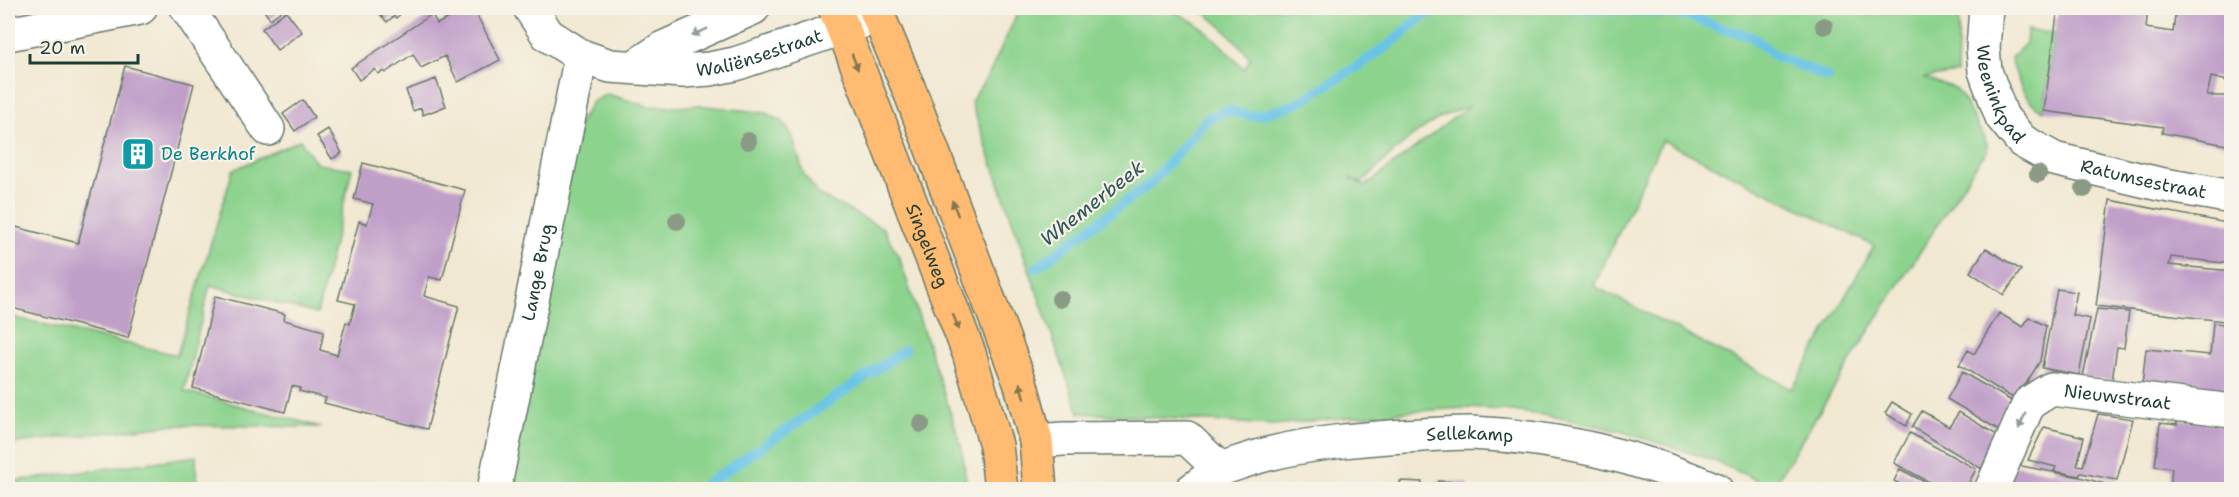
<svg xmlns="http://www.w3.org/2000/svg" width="2239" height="497" viewBox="0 0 2239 497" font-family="'Shantell Sans',sans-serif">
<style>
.green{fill:#8cd38e;stroke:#568861;stroke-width:1.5;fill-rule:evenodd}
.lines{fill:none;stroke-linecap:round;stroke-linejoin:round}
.stream{stroke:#68c4e6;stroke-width:10}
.building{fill:#c09fc9}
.minor-casing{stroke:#68796b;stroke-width:36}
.major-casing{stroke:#68796b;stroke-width:36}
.minor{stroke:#fff;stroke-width:33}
.major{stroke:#febb71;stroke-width:33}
.tree{fill:#8a9a85}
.oneway{fill:#8f9e9a}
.oneway2{fill:#83764f}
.labels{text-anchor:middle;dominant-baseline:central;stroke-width:4.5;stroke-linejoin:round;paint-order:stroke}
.street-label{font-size:18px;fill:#1f3d34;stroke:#f7f3e8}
.culture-label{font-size:18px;fill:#0d838f;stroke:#f7f3e8;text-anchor:start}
.water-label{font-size:20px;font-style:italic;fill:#2e5858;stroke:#f7f3e8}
</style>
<rect width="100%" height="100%" fill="#f7f3e8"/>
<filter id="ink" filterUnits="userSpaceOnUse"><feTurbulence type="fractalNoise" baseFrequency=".0167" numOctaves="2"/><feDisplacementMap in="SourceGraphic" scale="12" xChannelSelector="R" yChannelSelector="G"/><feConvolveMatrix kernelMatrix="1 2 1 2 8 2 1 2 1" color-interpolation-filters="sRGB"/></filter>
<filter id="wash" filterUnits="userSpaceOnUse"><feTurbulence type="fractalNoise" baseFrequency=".008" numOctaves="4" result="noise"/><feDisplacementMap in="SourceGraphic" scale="24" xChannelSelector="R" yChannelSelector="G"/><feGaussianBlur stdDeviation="1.35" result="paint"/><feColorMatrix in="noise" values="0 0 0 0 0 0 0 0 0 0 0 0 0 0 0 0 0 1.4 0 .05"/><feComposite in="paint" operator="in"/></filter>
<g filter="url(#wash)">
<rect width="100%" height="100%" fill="#f1e8d1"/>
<!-- green -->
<path class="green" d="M1020,8h144c38,13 53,33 80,61l6,-11c-15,-20 -32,-36 -52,-50h761l-2,65 -34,5 32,10 7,9 25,47v8l-9,10 -109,169 -96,156 -63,-28 -90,-28 -70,-15 -46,-6 -38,-2 -65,4 -128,13 -194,-12 -108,-311 19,-30zM1469,106l-104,80 -15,-8 12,5c31,-31 64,-65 107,-77zM1662,140l212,106 -82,143 -198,-103z
M2027,30l28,3 -11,78c-21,-10 -27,-32 -33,-53l15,-15z
M607,94l40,12 33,1 18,-2 68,8 16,8 10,14 12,40 15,20 64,33 16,29 63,191 5,41 -458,1 70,-367 13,-21z
M300,140l17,24 35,5 -35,145 -107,-29 -26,106 137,36 -150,-2 -163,19v-128l169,39 56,-185z
M196,456l1,33h-189v-7z"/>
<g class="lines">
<!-- stream -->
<path class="stream" d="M1569,8l83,4 37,4 29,11 35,10 21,18 53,22
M1036,268l115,-85 57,-65 20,-8 22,6 14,-2 32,-10 62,-38 31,-21 30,-26 19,-11
M698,490l207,-140"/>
</g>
<g id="blocks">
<!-- building -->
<path class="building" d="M262,8h23l-15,11z
M383,8h24l-11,10 -2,-2 -7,6 -9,-10z
M469,8h4l27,52 -42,22 -13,-26 -24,12 -8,-14 -28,19 -1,-2 -6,3 -3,-5 -16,11 -8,-12 81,-54 5,10z
M2058,8h90l-2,20 27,4 3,-24h56v74l-21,-5 -4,19h25v50l-70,-13 1,-6 -119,-16z
M286,11l16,21 -25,18 -15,-21z
M125,66l69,18 -66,254 -120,-31v-82l70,18z
M436,79l10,27 -23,9 -2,-7 -8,3 -7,-21z
M303,100l11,17 -19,14 -12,-17z
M328,129l14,24 -10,6 -15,-23z
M363,163l102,27 -23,90 -13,-3 -5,19 35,10 -32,123 -103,-26 2,-5 -27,-7 1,-3 -8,-2 -7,26 -92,-24 22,-92 70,18 -1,6 40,11 -4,19 17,5 9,-33 4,2 5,-20 -17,-4 21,-79 8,3 6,-20 -19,-5z
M2110,200l122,24v40l-61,-7 -2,8 63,6v51l-136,-16z
M1986,248l35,22 -17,25 -34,-23z
M2057,289l20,3 -5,23 18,4 -11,56 -37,-7z
M2097,309l32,3 -5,36 -7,-1 -5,34 -29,-4z
M1999,313l24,14 6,-10 17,9 -6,35 -24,39 -57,-35 9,-15 6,4z
M2213,323l19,2v73l-90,-13 4,-36 64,6z
M1962,372l53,31 -16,27 -52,-31z
M1892,402l20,12 -6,12 -21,-13z
M1922,411l27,16 10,-15 38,23 -15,34 -70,-42z
M2098,414l35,5 -16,61 -36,-7 -2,3 -25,-5 2,-4 -28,-7 16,-33 40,10 -7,28 6,1z
M2177,419l55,7v64l-62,-2 2,-20 -17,-2 5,-43 17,2z
M1910,433l66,36 -11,21h-21l-50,-27z
M2016,465l64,12 47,13h-122z
M1900,469l40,21h-29l-17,-9z
M1400,481l22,1 -1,8h-21z
M1438,481l30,2v7h-35v-4l5,1z"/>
</g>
</g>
<g filter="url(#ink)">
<use href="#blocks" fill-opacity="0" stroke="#68796b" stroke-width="1.5"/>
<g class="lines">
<!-- minor casing -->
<g class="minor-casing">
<g id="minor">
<path d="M187,8l81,121"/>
<path id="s1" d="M530,8l18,27 33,21 29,10 73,5 27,-2 25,-5 143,-48"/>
<path id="s2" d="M1986,8l-3,40 2,23 17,46 20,24 32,18 105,25 73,13"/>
<path d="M8,34l132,-26"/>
<path d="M634,67l29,-19 90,-40"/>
<path id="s3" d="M1036,441l27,-2 124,-1 33,31c16,-5 32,-11 48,-15 44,-11 90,-15 136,-18 22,-1 46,-3 68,-3 83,4 169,23 244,57"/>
<path id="s4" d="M494,490l87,-434"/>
<path d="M1192,490l28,-21"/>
<path id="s5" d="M1991,490l38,-87 22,-14 181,22"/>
</g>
</g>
<!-- major casing -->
<g class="major-casing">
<g id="major">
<path id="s6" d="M835,8l134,345 27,92 5,45"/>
<path d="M875,8l36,86 110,291 15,56 4,49"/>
</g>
</g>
<!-- minor -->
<use href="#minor" class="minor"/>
<!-- major -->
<use href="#major" class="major"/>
</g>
<!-- trees -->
<g class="tree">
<circle cx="1824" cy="26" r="9"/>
<circle cx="748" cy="141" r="9"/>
<circle cx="2038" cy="174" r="9"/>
<circle cx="2084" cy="189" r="9"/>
<circle cx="677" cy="221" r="9"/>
<circle cx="1060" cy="299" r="9"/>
<circle cx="921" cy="424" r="9"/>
</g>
<!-- one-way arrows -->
<defs><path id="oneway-solid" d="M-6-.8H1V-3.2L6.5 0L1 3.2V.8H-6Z" transform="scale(1.5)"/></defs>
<g class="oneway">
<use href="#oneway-solid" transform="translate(700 32) rotate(156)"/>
<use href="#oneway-solid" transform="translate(2022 421) rotate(114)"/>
</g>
<g class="oneway2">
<use href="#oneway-solid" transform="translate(855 62) rotate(69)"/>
<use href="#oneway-solid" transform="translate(955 208) rotate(-111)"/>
<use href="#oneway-solid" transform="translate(956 322) rotate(68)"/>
<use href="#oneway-solid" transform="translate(1022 391) rotate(-106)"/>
</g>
</g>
<!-- icons -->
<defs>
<g id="building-square" transform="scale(1.725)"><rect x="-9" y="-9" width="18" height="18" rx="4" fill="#0f9aa8" stroke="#f7f3e8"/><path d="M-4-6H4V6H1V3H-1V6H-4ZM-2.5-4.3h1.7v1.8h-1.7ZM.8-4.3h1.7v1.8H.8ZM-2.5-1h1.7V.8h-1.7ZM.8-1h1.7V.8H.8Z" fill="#fff"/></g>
</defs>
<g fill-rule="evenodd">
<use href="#building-square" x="138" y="154"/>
</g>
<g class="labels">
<!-- street labels -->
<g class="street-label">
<text stroke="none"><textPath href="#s1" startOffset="254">Waliënsestraat</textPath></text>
<text stroke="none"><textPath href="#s2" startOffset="90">Weeninkpad</textPath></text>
<text stroke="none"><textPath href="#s2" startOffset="272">Ratumsestraat</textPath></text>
<text stroke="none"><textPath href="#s6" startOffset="255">Singelweg</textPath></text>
<text stroke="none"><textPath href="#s4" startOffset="222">Lange Brug</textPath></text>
<text stroke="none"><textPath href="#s5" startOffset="188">Nieuwstraat</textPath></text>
<text stroke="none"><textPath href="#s3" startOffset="450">Sellekamp</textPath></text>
</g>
<!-- culture labels -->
<g class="culture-label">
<text x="161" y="154">De Berkhof</text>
</g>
<!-- water labels -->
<g class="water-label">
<text transform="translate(1092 203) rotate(-38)">Whemerbeek</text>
</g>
</g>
<!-- margin -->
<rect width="2239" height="497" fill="none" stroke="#f7f3e8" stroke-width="30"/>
<!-- scale -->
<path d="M30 54v9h108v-9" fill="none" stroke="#1f3d34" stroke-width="3"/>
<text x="39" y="54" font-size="18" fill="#1f3d34" stroke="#f7f3e8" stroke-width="4.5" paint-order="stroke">20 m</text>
</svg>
